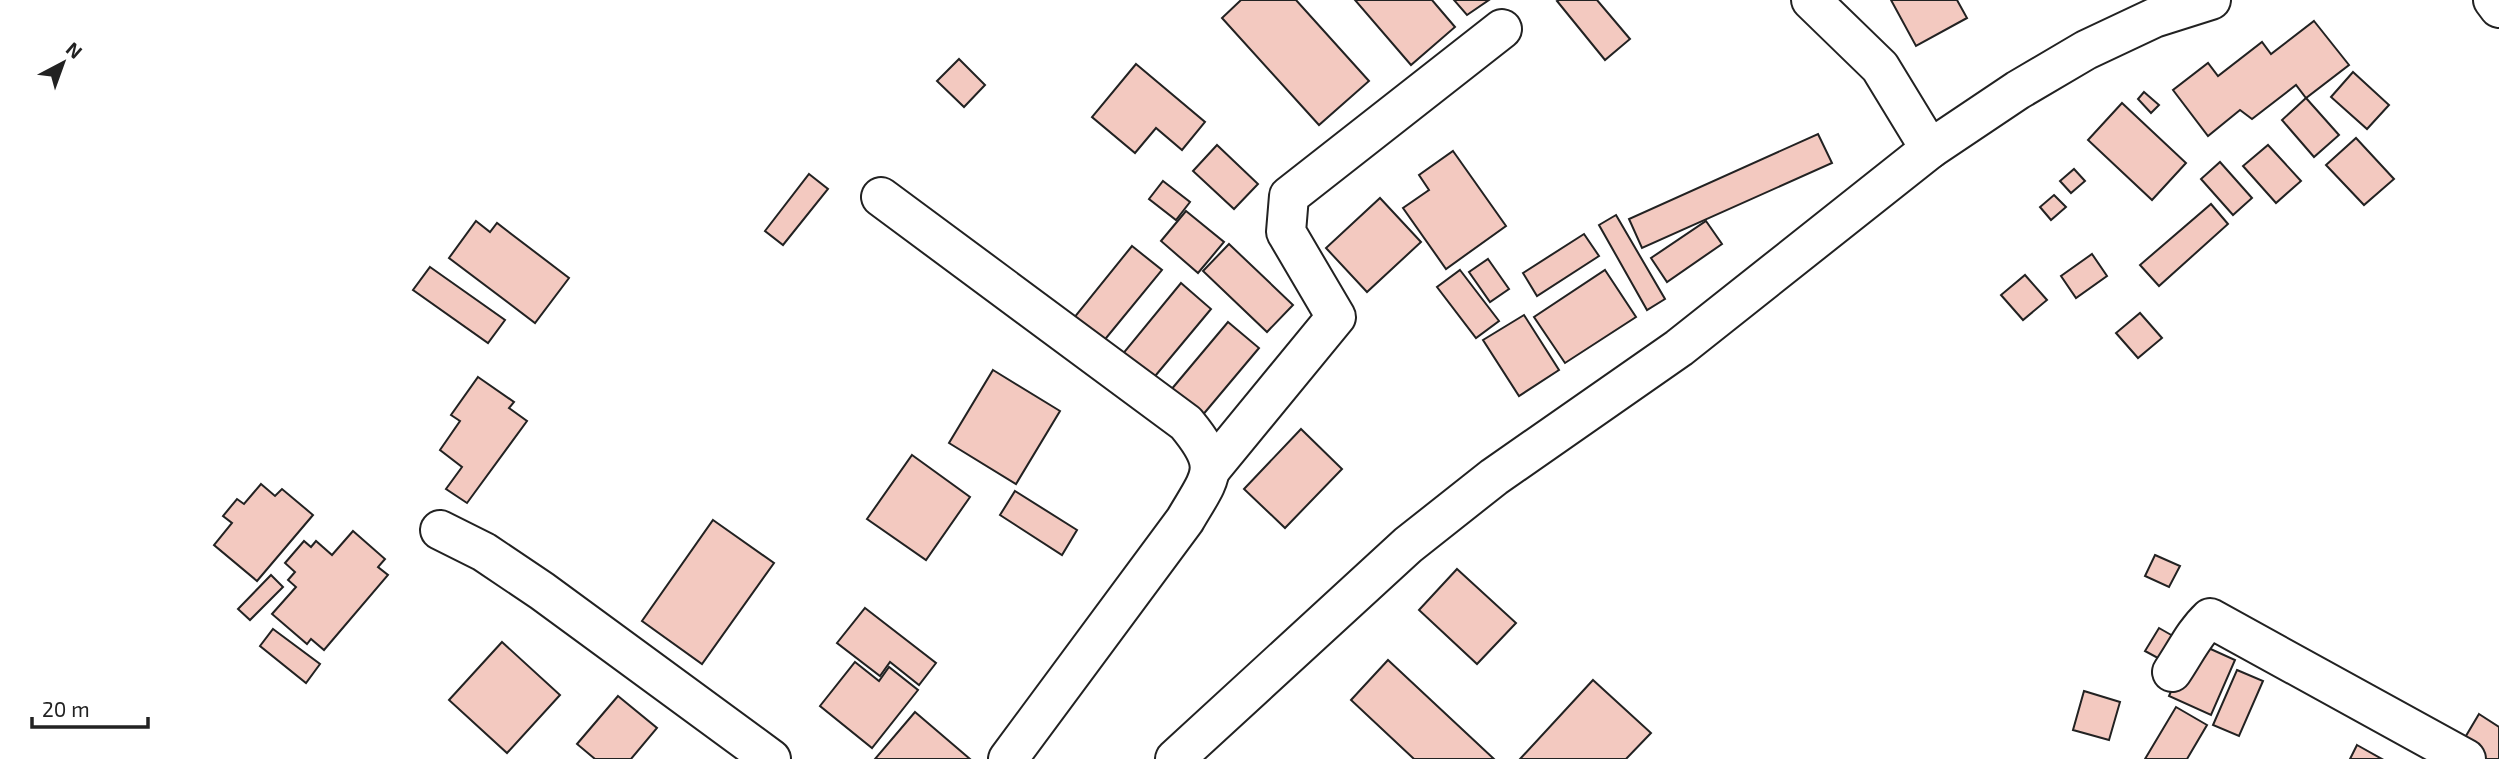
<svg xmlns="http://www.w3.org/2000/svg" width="2499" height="759" viewBox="0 0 2499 759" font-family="'Exo 2',sans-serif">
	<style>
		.building { fill: #f3c9c0; stroke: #222; stroke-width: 2 }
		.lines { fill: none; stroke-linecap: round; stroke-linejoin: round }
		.minor-casing { stroke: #222; stroke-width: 42 }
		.minor { stroke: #fff; stroke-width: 38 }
	</style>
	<rect width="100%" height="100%" fill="#fff"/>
	<g class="building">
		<polygon points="1241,0 1296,0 1369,81 1319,125 1222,18"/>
		<polygon points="1355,0 1432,0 1455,27 1411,65"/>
		<polygon points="1454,0 1489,0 1467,15"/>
		<polygon points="1559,0 1597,0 1630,39 1605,60 1557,1"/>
		<polygon points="1891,0 1957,0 1967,18 1916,46"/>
		<polygon points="2314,21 2349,65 2306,98 2296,85 2252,119 2240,110 2208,136 2173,90 2208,63 2218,76 2262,42 2271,54"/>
		<polygon points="959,59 985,85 964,107 937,81"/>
		<polygon points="1136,64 1205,122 1182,150 1156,128 1135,153 1092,117"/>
		<polygon points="2353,72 2389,105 2367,129 2331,97"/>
		<polygon points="2144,92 2159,105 2151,113 2138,99"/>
		<polygon points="2306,98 2339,135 2314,157 2282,120"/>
		<polygon points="2122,103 2186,163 2152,200 2088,140"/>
		<polygon points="1818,134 1832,163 1642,248 1629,219"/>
		<polygon points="2356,138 2394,179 2364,205 2326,165"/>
		<polygon points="1217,145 1258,184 1234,209 1193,171"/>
		<polygon points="2268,145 2301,181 2276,203 2243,166"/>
		<polygon points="1453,151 1506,226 1446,269 1403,208 1429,190 1419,175"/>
		<polygon points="2220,162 2252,198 2233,215 2201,179"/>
		<polygon points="2074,169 2085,181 2071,193 2060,181"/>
		<polygon points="809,174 828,189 783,245 765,231"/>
		<polygon points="1163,181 1190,202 1176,220 1149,199"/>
		<polygon points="2054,195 2066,207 2051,220 2040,207"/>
		<polygon points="1380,198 1421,242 1367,292 1326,248"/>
		<polygon points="2211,204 2228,224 2159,286 2140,265"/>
		<polygon points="1186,211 1224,242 1198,273 1161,241"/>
		<polygon points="1616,215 1665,299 1647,310 1599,225"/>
		<polygon points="476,221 490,232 497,223 569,278 535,323 449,258"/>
		<polygon points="1706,221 1722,244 1667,282 1651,258"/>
		<polygon points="1584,234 1599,256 1537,296 1523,273"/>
		<polygon points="1229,244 1293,305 1267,332 1203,271"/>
		<polygon points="1132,246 1162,270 1102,343 1073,319"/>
		<polygon points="2092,254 2107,276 2076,298 2061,276"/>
		<polygon points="1488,259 1509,289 1490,302 1469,272"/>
		<polygon points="430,267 505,320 488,343 413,290"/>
		<polygon points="1460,270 1499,321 1476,338 1437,287"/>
		<polygon points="1605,270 1636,317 1565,363 1534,317"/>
		<polygon points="2025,275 2047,300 2023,320 2001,295"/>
		<polygon points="1181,283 1211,309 1151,381 1121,356"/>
		<polygon points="2140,313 2162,338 2138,358 2116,333"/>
		<polygon points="1524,315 1559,370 1519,396 1483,340"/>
		<polygon points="1228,322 1259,348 1196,423 1165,397"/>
		<polygon points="993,370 1060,411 1016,484 949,443"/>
		<polygon points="478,377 514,402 509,408 527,421 467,503 446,489 462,467 440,450 460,421 451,415"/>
		<polygon points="1301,429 1342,469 1285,528 1244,489"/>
		<polygon points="912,455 970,497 926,560 867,519"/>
		<polygon points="261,484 275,496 282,489 313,515 257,581 214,545 232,523 223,516 237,499 244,504"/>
		<polygon points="1015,491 1077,530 1062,555 1000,515"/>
		<polygon points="713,520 774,563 702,664 642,621"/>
		<polygon points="353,531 385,559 378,567 388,575 324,650 311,639 307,644 272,614 296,587 288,580 295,572 285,563 304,541 311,547 316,541 332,555"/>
		<polygon points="2155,555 2180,566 2169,587 2145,576"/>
		<polygon points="1457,569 1516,623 1477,664 1419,610"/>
		<polygon points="271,575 283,587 250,620 238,609"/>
		<polygon points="865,608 936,663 919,685 890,662 880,676 837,643"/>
		<polygon points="2159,628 2180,640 2167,663 2145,651"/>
		<polygon points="273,629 320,664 306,683 260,646"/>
		<polygon points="2193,641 2235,660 2211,715 2169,696"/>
		<polygon points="502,642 560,695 507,753 449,700"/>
		<polygon points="1388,660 1494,759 1414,759 1351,700"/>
		<polygon points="855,662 879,681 889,667 918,690 872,748 820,706"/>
		<polygon points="2237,670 2263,681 2239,736 2213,725"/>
		<polygon points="1593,680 1651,733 1626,759 1520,759"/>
		<polygon points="2084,691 2120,702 2109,740 2073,730"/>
		<polygon points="618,696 657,728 631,759 595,759 577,744"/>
		<polygon points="2176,707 2207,725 2187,759 2145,759"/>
		<polygon points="915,712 970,759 875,759"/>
		<polygon points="2479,714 2499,727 2499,759 2480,759 2460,746"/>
		<polygon points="2357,745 2382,759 2350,759"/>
	</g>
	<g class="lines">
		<defs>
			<g id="minor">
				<polyline points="1811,0 1880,67 1930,149"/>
				<polyline points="2493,0 2499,8"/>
				<path d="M881,197L1186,423C1223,468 1212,474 1185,520L1008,759"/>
				<polyline points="1212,468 1336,317 1286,232 1289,196 1502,29"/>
				<polyline points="440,530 484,552 542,591 771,759"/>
				<path d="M2172,672C2185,653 2194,633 2210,618L2466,759"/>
				<polyline points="1175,759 1408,545 1494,477 1679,348 1930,149 2018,90 2086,50 2154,18 2211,0"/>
			</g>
		</defs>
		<use href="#minor" class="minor-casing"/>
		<use href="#minor" class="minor"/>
	</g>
	<g transform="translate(63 63) rotate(41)" stroke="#ffffff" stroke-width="5" paint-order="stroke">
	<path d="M0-5L12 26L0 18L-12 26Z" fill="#222222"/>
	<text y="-10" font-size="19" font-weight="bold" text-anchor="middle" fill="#222222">N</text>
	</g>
	<path d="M32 717v10h116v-10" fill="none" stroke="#222222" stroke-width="3.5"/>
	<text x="42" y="717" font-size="21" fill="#222222" stroke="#ffffff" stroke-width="5" paint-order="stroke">20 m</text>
</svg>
